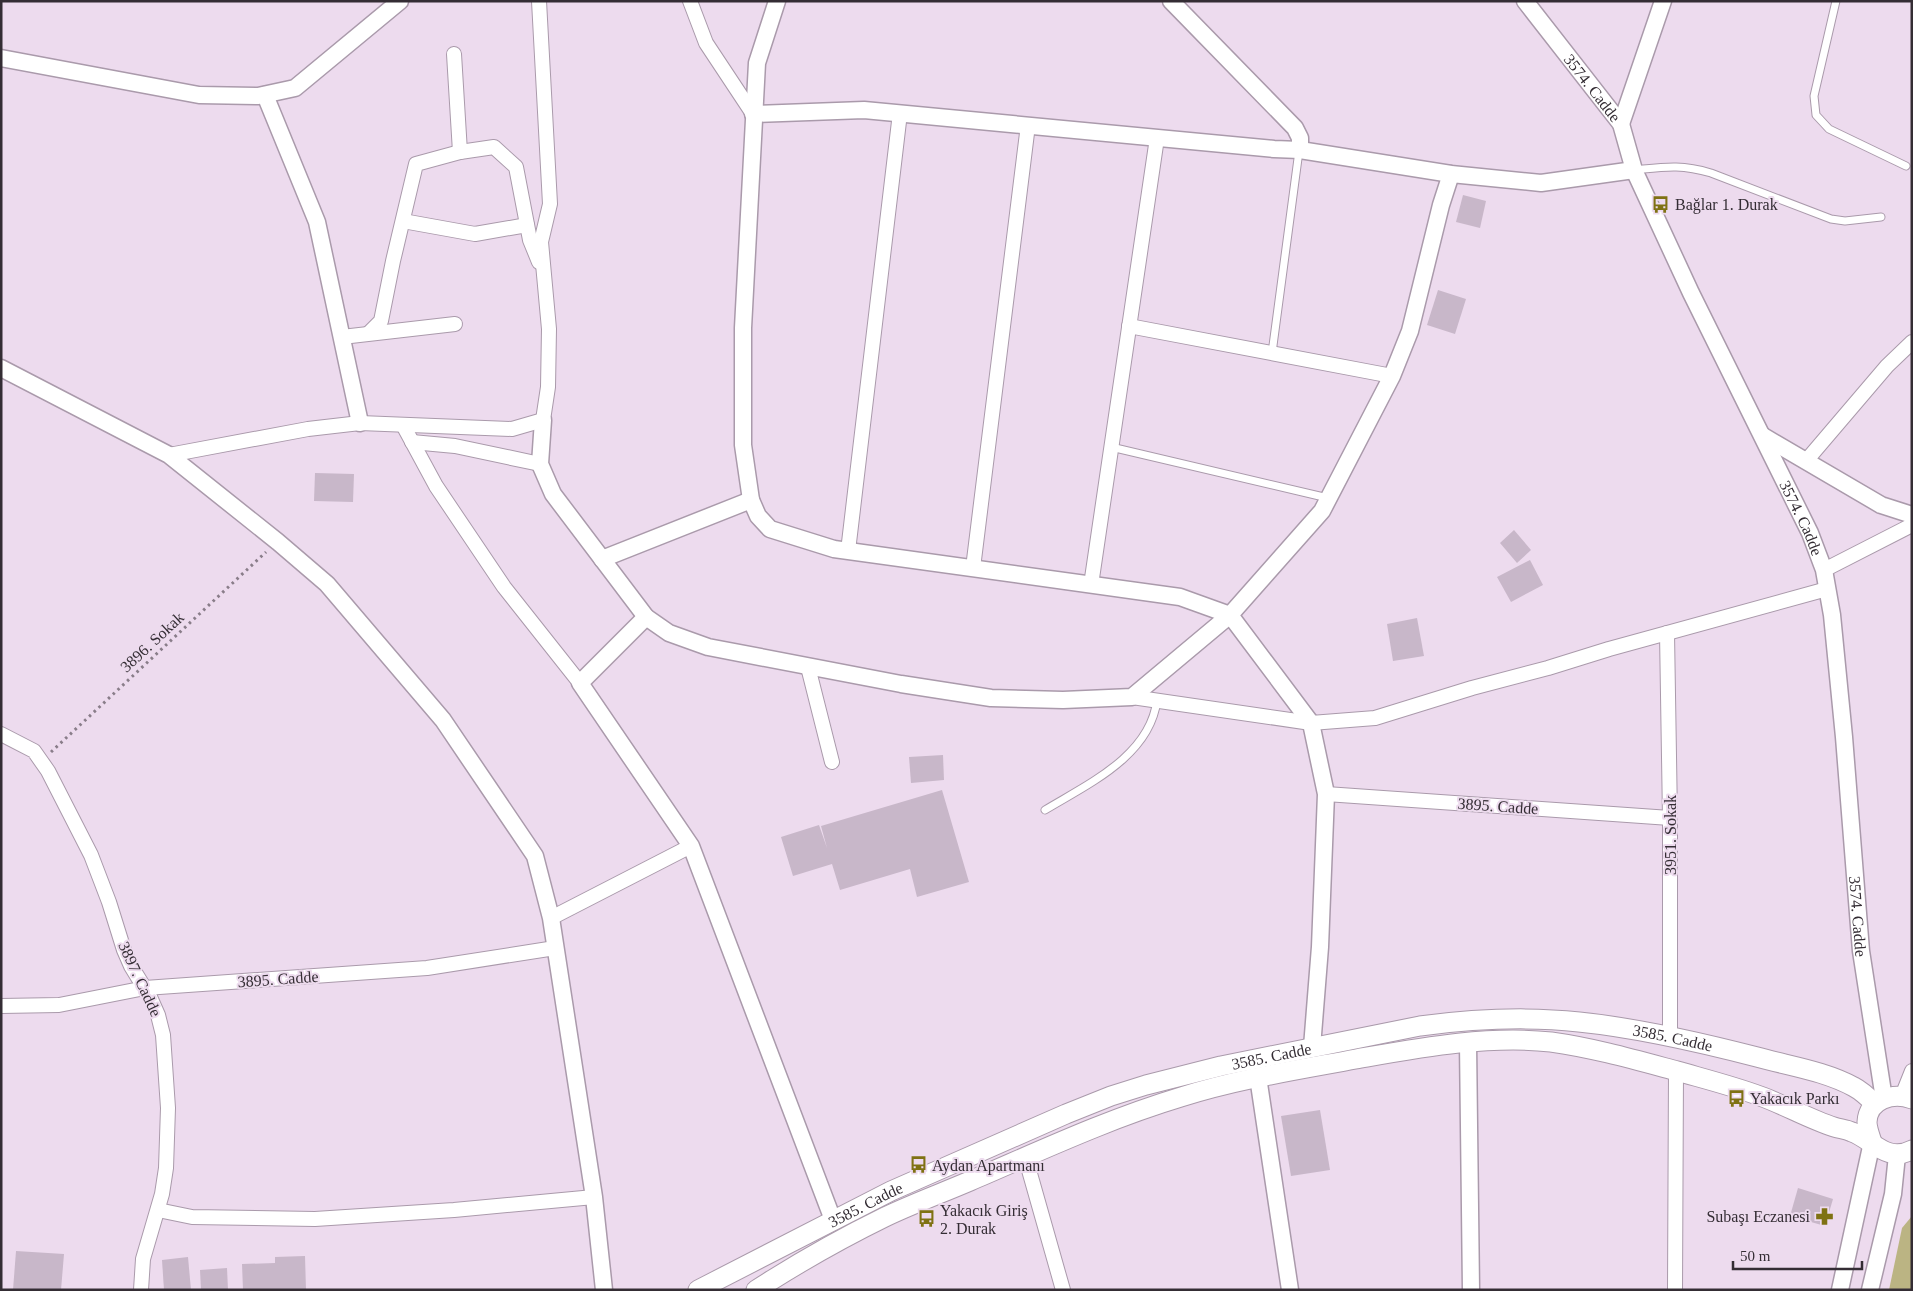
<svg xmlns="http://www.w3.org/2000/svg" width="1913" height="1291" viewBox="0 0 1913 1291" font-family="Georgia,serif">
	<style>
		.green { fill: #bbb483 }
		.building { fill: #c8b7c9 }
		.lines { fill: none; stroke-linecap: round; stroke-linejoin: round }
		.service-casing { stroke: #aa9aab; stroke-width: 9 }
		.minor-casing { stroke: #aa9aab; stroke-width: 16 }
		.tertiary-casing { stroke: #aa9aab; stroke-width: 19 }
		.secondary-casing { stroke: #aa9aab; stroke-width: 21 }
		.path { stroke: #897d89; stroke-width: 3; stroke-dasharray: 2.5 4; stroke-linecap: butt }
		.service { stroke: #fff; stroke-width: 7 }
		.minor { stroke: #fff; stroke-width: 14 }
		.tertiary { stroke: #fff; stroke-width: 16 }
		.secondary { stroke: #fff; stroke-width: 19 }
		.labels { text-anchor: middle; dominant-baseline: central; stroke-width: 4; stroke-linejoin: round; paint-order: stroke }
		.street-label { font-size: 16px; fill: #342d34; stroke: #eddbee }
		.poi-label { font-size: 16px; fill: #342d34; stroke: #eddbee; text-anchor: start }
	</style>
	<rect width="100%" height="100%" fill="#eddbee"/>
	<polygon class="green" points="1912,1216 1912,1290 1889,1290 1902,1228"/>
	<g class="building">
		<polygon points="1463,195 1486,201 1480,228 1456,222"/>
		<polygon points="1438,290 1466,299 1455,334 1427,325"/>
		<polygon points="315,473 354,474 353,502 314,501"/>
		<polygon points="1514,530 1531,550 1517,563 1500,543"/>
		<polygon points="1530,560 1543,585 1511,602 1497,577"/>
		<polygon points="1417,618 1424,656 1393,661 1387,624"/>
		<polygon points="943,755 944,780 911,783 909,757"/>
		<polygon points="942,790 969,882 917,897 910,869 840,890 832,864 793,876 781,837 819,825 827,848 821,826"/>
		<polygon points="1320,1110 1330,1170 1291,1176 1281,1116"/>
		<polygon points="1798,1188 1833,1199 1825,1226 1790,1216"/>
		<polygon points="16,1251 64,1254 61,1290 13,1290"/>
		<polygon points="305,1256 306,1290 243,1290 242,1264 275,1263 275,1257"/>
		<polygon points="188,1257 191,1290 164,1290 162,1260"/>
		<polygon points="227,1268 228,1290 201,1290 200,1270"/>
	</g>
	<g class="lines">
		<defs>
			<g id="service">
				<polyline points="1836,1 1814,96 1816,115 1829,129 1906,166"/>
				<path d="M1634,170C1665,167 1680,164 1711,173L1831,219L1845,221L1881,217"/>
				<polyline points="1272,353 1299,151"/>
				<polyline points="1111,447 1328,498"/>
				<path d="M1045,810C1088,784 1150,756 1157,700"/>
			</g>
			<g id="minor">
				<polyline points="690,1 706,43 753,114"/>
				<polyline points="454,54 460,152"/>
				<polyline points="403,221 475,234 527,225"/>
				<polyline points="1129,326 1392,376"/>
				<polyline points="369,333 381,321 393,261 416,164 460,152 494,147 516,167 530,240 539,262"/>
				<polyline points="342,337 455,324"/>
				<polyline points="403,425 436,486 504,587 580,683"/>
				<polyline points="412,442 455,446 540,464"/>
				<polyline points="169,455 308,429 360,423 512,429 543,420 548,387 549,329 541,242 550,204 539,1"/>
				<polyline points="1806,461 1887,366 1912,342"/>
				<polyline points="848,551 900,113"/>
				<polyline points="973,568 1028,125"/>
				<polyline points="1824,570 1912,525"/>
				<polyline points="1091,585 1157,138"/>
				<polyline points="1667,633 1670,818 1670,1038"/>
				<polyline points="808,667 832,762"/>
				<polyline points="1132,697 1311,723 1375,718 1472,688 1548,668 1609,649 1827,589"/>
				<polyline points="1,734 34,751 48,771 91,855 109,902 124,950 131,966 150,997 158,1015 163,1035 168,1108 166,1168 162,1194 143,1259 141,1290"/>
				<polyline points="1326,794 1670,818"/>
				<polyline points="551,918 691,846"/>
				<polyline points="1,1006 59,1005 145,988 427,968 555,948"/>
				<polyline points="1902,1096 1912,1071"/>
				<polyline points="1025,1156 1063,1290"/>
				<polyline points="158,1210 192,1217 315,1219 454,1210 594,1197"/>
				<polyline points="1675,1290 1676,1071"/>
			</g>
			<g id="tertiary">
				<polyline points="777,1 757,63 743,328 743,445 751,500 758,516 770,529 834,549 1180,597 1230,615 1311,723 1326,794 1320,947 1312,1047"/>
				<polyline points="1171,1 1295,128 1300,138 1300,150"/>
				<path id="s1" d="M1525,1L1621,124L1634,170L1691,293L1810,533L1824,570L1832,615L1844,737L1861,951L1884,1099"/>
				<polyline points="1,58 199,95 258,96 295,88 400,1"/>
				<polyline points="265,95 317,222 360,423"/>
				<polyline points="753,114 864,110 1274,149 1300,150 1451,174 1541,183 1634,170"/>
				<polyline points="1621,124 1663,1"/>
				<polyline points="1,368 169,455 278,542 327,584 443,720 535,856 551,918 594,1197 604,1290"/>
				<polyline points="543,420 540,464 553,494 646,617 669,633 708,647 901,684 991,698 1063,700 1132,697 1230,615 1322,511 1392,376 1410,331 1441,205 1451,174"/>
				<polyline points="1763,436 1881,505 1912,515"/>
				<polyline points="602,559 751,500"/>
				<polyline points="646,617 580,683 691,846 833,1220"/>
				<polyline points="1468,1043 1471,1290"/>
				<polyline points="1258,1077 1290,1290"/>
				<polyline points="1840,1290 1872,1142"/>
				<polyline points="1870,1290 1893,1194 1897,1155"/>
			</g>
			<g id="secondary">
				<path d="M1872,1142C1870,1136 1867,1128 1867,1122C1868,1099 1893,1092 1912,1099"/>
				<path id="s2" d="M698,1290L891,1191L1066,1114L1111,1096L1146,1085L1221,1066L1420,1026C1473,1019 1526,1016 1579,1022C1639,1028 1699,1042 1757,1057C1789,1066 1825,1071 1854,1087C1862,1091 1869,1098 1875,1104"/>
				<path d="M756,1290C798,1263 840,1239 885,1217C912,1204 942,1193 970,1181C1040,1151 1108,1119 1181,1097C1238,1079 1297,1070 1356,1059C1419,1048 1487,1035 1551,1042C1594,1048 1636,1060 1677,1071C1705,1079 1733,1086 1760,1096C1785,1105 1809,1119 1834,1127C1840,1129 1846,1129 1852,1132C1873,1140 1887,1163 1912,1150"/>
			</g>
		</defs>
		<use href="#service" class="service-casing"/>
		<use href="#minor" class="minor-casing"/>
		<use href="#tertiary" class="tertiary-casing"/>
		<use href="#secondary" class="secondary-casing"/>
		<polyline class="path" points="51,752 266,552"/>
		<use href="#service" class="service"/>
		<use href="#minor" class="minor"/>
		<use href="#tertiary" class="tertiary"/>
		<use href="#secondary" class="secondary"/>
	</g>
	<defs>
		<symbol id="bus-bare" viewBox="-9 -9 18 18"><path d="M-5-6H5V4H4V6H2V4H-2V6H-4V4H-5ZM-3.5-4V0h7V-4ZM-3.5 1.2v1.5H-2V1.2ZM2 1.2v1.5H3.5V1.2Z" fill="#7f7213" stroke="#eddbee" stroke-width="2.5" paint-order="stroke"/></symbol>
		<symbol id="pharmacy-bare" viewBox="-9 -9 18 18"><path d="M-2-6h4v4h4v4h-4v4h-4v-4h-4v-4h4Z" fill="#7f7213" stroke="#eddbee" stroke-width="2.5" paint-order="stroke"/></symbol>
	</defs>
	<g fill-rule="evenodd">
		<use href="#bus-bare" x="1648" y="192" width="25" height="25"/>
		<use href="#bus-bare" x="1724" y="1086" width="25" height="25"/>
		<use href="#bus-bare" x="906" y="1152" width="25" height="25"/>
		<use href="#pharmacy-bare" x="1812" y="1204" width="25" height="25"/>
		<use href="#bus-bare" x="914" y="1206" width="25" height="25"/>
	</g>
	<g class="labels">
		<g class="street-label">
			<text stroke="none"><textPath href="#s1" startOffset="110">3574. Cadde</textPath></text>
			<text stroke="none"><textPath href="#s1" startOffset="590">3574. Cadde</textPath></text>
			<text transform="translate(152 642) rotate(-43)">3896. Sokak</text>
			<text transform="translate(1498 806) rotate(4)">3895. Cadde</text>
			<text transform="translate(1670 835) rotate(-90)">3951. Sokak</text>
			<text stroke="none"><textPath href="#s1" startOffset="995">3574. Cadde</textPath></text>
			<text transform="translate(140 979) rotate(65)">3897. Cadde</text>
			<text transform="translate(278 979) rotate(-4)">3895. Cadde</text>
			<text stroke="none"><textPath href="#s2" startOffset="1028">3585. Cadde</textPath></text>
			<text stroke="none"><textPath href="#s2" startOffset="622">3585. Cadde</textPath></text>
			<text stroke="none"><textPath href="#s2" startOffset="188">3585. Cadde</textPath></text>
		</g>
		<g class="poi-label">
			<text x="1675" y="204">Bağlar 1. Durak</text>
			<text x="1750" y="1098">Yakacık Parkı</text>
			<text x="932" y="1165">Aydan Apartmanı</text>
			<text x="940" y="1210">Yakacık Giriş<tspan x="940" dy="18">2. Durak</tspan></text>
			<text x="1810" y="1216" text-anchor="end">Subaşı Eczanesi</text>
		</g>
	</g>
	<rect width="1913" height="1291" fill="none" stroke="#342d34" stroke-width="5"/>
	<path d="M1733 1261v8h129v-8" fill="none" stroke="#342d34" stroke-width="2.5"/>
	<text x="1740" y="1261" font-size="15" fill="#342d34" stroke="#eddbee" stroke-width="4" paint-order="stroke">50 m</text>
</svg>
